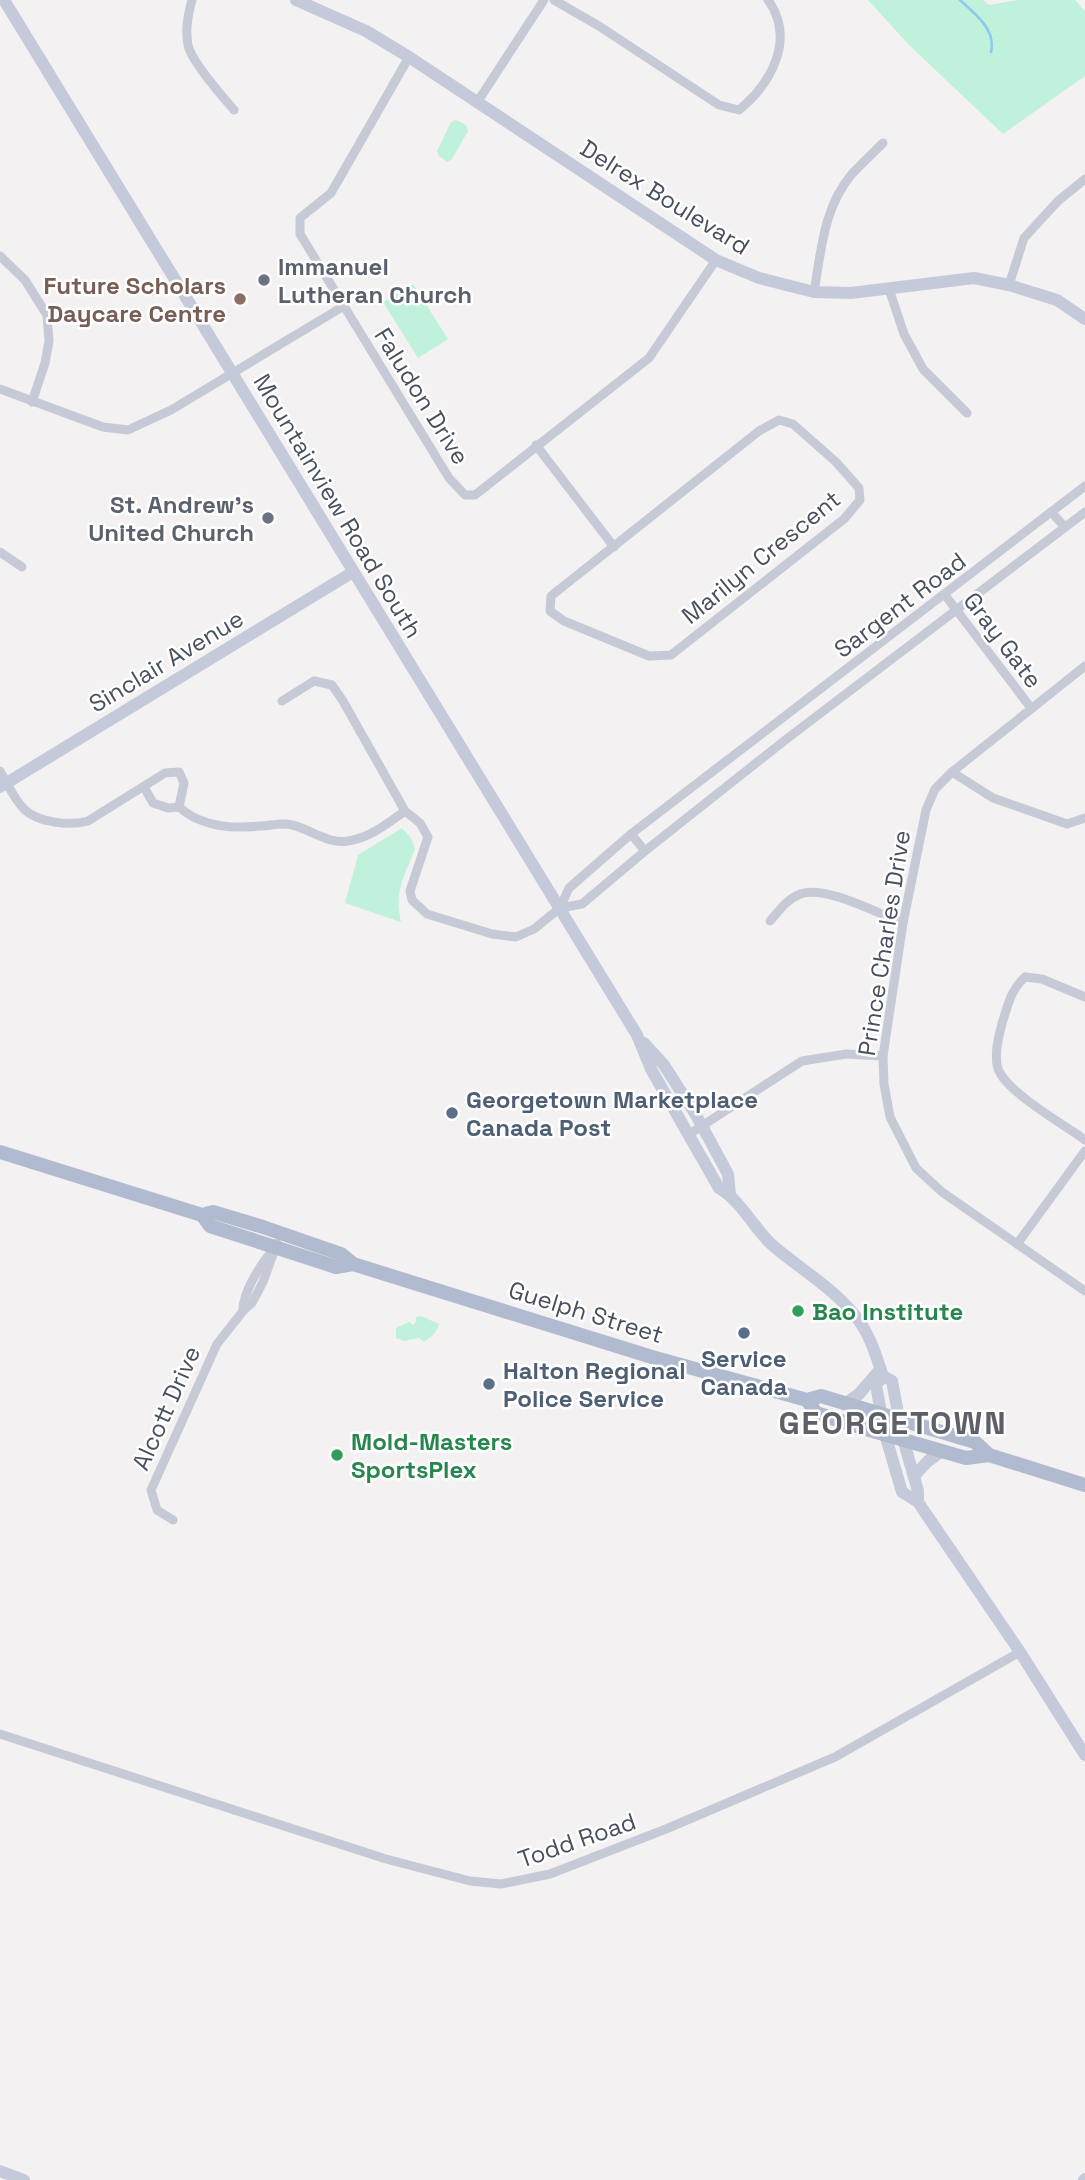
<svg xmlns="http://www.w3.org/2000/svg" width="1085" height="2180" viewBox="0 0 1085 2180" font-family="'Space Grotesk',sans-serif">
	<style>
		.green { fill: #c0f1db }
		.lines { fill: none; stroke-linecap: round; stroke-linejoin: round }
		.stream { stroke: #8cc9ee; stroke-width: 2.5 }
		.street { stroke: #c5cad6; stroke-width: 9 }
		.secondary { stroke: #c4cada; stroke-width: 12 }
		.primary { stroke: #b0bbd0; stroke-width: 14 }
		.worship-dot { fill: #6b7280; stroke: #fff; stroke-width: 2.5 }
		.education-dot { fill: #8d6e63; stroke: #fff; stroke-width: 2.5 }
		.service-dot { fill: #5c6f8a; stroke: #fff; stroke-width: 2.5 }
		.leisure-dot { fill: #2e9e5b; stroke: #fff; stroke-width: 2.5 }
		.labels { text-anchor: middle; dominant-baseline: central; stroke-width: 5; stroke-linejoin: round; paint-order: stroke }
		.street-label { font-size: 24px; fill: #48505f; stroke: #fff }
		.worship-label { font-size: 24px; font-weight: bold; fill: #5b616d; stroke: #fff; text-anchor: start }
		.education-label { font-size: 24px; font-weight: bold; fill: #785e54; stroke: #fff; text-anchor: end }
		.service-label { font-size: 24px; font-weight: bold; fill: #4e5e75; stroke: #fff; text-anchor: start }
		.leisure-label { font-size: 24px; font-weight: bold; fill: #27864d; stroke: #fff; text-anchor: start }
		.district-label { font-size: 32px; font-weight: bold; letter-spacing: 2px; fill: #5d6066; stroke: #fff }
	</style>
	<rect width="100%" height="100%" fill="#f3f1f1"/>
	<g class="green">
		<polygon points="868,0 983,0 989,5 1018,0 1075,0 1085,11 1085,76 1003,134 909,45"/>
		<polygon points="456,120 466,125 468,131 452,159 447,162 439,156 437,151 451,122"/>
		<polygon points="413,284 448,339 418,358 383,302"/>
		<path d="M402,828L411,838L415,849C404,877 394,891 401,922L345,903L358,855Z"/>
		<path d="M421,1316L439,1324C437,1333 431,1337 424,1342L419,1338L404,1341L396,1338V1328L409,1322L413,1325L416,1322V1317Z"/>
	</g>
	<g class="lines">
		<path class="stream" d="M960,0C976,15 996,29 991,52"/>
		<g class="street">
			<path d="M192,0C188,15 185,29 188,45C191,61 222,96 234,110"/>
			<path d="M554,0L599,26L719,105L739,110C771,84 796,39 768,0"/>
			<polyline points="409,57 331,193 300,218 300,234 449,478 465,495 475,495 649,358 716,260"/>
			<polyline points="478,101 544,0"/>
			<polyline points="0,256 25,280 47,315 49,341 45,363 32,402"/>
			<polyline points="1009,285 1024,238 1058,201 1085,179"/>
			<polyline points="889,289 904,334 923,369 967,413"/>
			<path d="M814,292C821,251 824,206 852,174C862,163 873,153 883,143"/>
			<polyline points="0,389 103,427 128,430 171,410 344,306"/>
			<polygon points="779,420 793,424 836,462 859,488 860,500 844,519 671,655 649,656 564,621 550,611 551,596 759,431"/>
			<polyline points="536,445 614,547"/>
			<polyline points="1051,512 1065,527"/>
			<polyline points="0,552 22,567"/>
			<polyline points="945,595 1031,708"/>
			<polyline points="1085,666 952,772 935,789 926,810 903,923 883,1056 884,1084 890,1117 916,1168 942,1192 1085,1291"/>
			<polyline points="282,701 314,681 332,685 343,701 405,811 420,823 428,837 410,891 412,900 427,914 492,934 516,937 534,929 560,908 582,904 645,851 784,741 1085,512"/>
			<path d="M0,771C7,783 14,799 24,809C38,823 70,826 88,821L165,773L179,772L184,783L179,807"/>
			<polyline points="952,772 993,798 1067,824 1085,818"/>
			<polyline points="144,787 153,803 168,808 179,807"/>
			<path d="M179,807C200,826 232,829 260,826C270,826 283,822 292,825C310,829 329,845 348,841C370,838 388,823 405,811"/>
			<polyline points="631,834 645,851"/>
			<polyline points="560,908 569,888 631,834 1085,486"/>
			<path d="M770,921C779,911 786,900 798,895C822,883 879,914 903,923"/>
			<path d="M1085,997L1042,979L1025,977C1011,990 1009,1002 1003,1020C999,1034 992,1060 1000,1073C1012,1095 1063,1124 1085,1140"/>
			<polyline points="688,1135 802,1061 846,1054 883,1056"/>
			<polyline points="1017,1244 1085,1151"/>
			<path d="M243,1311C242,1293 262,1262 274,1249"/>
			<polyline points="173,1520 157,1510 151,1490 217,1344 243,1311 252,1303 263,1282 277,1243"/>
			<polyline points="0,1734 386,1859 470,1881 501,1884 550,1874 666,1829 835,1757 1020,1652"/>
		</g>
		<g class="secondary">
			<path d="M4,0L637,1035L651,1069L719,1188C740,1200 752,1225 770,1243C798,1268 833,1287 856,1317C870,1334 876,1356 883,1376L892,1381L903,1439L918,1491V1502"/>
			<polyline points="296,0 366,31 409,57 716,260 759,278 814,292 851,293 974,278 1009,285 1057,300 1085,319"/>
			<polyline points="0,787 353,572"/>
			<polyline points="644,1043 664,1065 696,1115 728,1174 730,1195"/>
			<polyline points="883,1376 876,1385 885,1434 902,1492 918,1502 1020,1652 1085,1755"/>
			<polyline points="845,1404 859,1394 878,1372"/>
			<polyline points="914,1476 928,1461 942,1451"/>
			<polyline points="0,2171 24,2180"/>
			<polyline points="1084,2180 1085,2179"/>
		</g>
		<g class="primary">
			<polyline points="0,1152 202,1215 213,1212 263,1227 341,1254 353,1264 652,1357 807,1400 821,1396 975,1442 989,1455 1085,1485"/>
			<polyline points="202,1215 210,1226 336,1267 353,1264"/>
			<polyline points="807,1400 816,1413 866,1429 966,1458 989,1455"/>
		</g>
	</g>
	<g class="worship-dot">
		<circle cx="264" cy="280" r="7"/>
		<circle cx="268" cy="518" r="7"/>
	</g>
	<circle class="education-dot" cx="240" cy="299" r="7"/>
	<g class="service-dot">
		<circle cx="452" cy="1113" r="7"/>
		<circle cx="744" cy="1333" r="7"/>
		<circle cx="489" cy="1384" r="7"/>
	</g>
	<g class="leisure-dot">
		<circle cx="798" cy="1311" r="7"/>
		<circle cx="337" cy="1455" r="7"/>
	</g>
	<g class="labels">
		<g class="street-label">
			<text transform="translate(665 197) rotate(32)">Delrex Boulevard</text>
			<text transform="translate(422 396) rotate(58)">Faludon Drive</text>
			<text transform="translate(338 506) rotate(59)">Mountainview Road South</text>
			<text transform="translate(761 557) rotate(-39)">Marilyn Crescent</text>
			<text transform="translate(900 605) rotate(-37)">Sargent Road</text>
			<text transform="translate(1003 640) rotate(53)">Gray Gate</text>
			<text transform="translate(166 661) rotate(-31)">Sinclair Avenue</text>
			<text transform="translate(884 943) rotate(-81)">Prince Charles Drive</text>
			<text transform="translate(586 1312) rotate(17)">Guelph Street</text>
			<text transform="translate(166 1408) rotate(-66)">Alcott Drive</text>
			<text transform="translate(577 1840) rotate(-19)">Todd Road</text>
		</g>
		<g class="worship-label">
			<text x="278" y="266">Immanuel<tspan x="278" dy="28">Lutheran Church</tspan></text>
			<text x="254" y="504" text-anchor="end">St. Andrew's<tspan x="254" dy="28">United Church</tspan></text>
		</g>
		<g class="education-label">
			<text x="226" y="285">Future Scholars<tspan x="226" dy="28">Daycare Centre</tspan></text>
		</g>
		<g class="service-label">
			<text x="466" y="1099">Georgetown Marketplace<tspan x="466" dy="28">Canada Post</tspan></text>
			<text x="744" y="1358" text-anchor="middle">Service<tspan x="744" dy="28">Canada</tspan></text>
			<text x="503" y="1370">Halton Regional<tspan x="503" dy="28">Police Service</tspan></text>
		</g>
		<g class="leisure-label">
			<text x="812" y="1311">Bao Institute</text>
			<text x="351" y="1441">Mold-Masters<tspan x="351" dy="28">SportsPlex</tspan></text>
		</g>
		<g class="district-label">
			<text x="893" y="1423">GEORGETOWN</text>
		</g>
	</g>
</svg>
